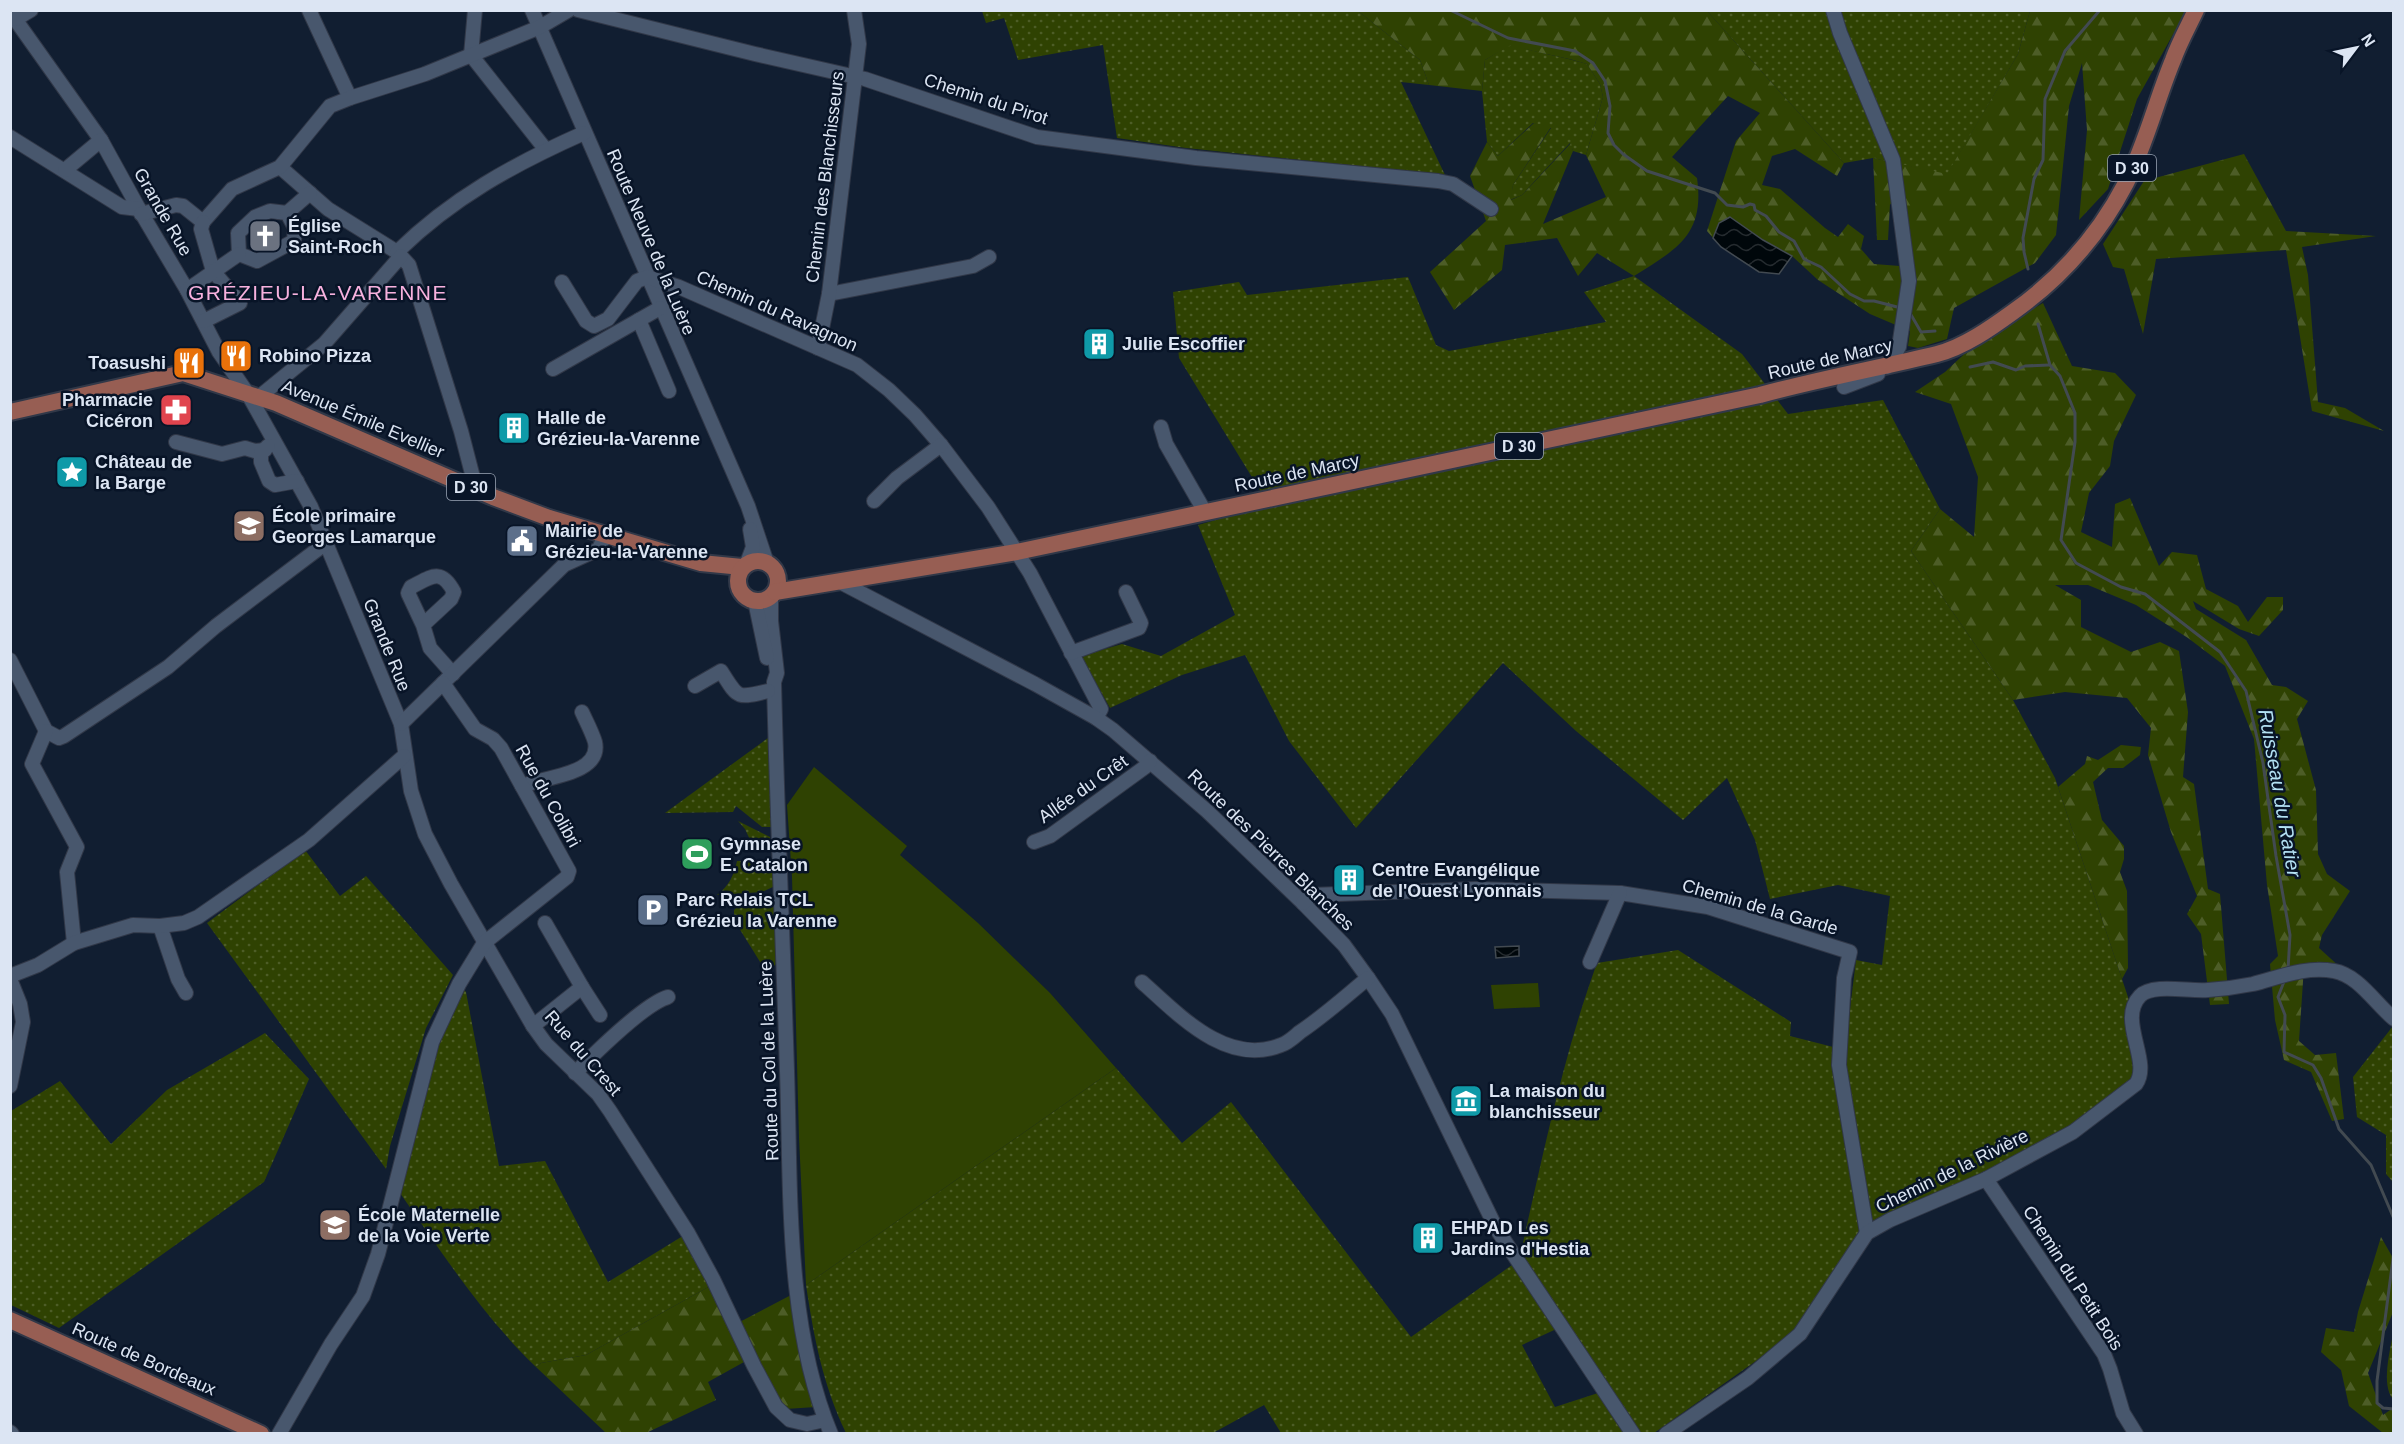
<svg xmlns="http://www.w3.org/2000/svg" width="2404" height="1444" viewBox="0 0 2404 1444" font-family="Helvetica,sans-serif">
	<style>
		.grass { fill: url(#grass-dots) }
		.forest { fill: url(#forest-firs) }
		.park { fill: #2f4202 }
		.water { fill: url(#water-waves); stroke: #424a51; stroke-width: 1.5 }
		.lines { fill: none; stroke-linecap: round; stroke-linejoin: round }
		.stream { stroke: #424a51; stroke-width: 3 }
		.minor-casing { stroke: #313848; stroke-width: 16 }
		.major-casing { stroke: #313848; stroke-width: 20 }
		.minor { stroke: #48576d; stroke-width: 14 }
		.major { stroke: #975e53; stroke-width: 16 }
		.labels { text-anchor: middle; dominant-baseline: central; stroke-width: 5; stroke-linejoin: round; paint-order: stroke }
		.shield { fill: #081427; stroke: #9ca6b6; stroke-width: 1.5 }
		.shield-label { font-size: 16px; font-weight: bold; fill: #dce5f3 }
		.street-label { font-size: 18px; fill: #dce5f3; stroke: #081427 }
		.poi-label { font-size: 18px; font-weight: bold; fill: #dce5f3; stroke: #081427; text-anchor: start }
		.water-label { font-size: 20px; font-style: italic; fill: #b3e1f3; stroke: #081427 }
		.quarter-label { font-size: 21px; letter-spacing: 1.5px; fill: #f7b1de; stroke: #081427 }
	</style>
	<defs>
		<pattern id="grass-dots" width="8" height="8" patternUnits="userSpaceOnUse" patternTransform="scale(1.5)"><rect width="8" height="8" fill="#2f4202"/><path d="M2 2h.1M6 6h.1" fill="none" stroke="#4d5d27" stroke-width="1.8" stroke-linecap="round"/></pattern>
		<pattern id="forest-firs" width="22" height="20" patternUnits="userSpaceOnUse" patternTransform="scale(1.5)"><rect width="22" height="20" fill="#2f4202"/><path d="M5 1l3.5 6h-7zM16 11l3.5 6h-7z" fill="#4d5d27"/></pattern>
		<pattern id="water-waves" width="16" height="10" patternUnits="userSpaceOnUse" patternTransform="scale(1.5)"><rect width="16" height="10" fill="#00070b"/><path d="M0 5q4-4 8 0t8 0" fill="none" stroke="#252b2f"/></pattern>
	</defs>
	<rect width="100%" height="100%" fill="#111e31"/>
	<g class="grass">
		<polygon points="982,11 1358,11 1420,60 1429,85 1401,82 1445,175 1186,148 1117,138 1103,45 1018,60 1004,18 986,23"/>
		<polygon points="1707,11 2030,11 2018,54 1947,175 1873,158 1844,163"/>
		<path d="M1511,44C1536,53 1562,56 1587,64L1600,84L1603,97L1586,155L1573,151L1570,143L1522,195L1510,200L1513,185L1551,128L1533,123L1498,156L1487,142L1482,91L1485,60Z"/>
		<path d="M1634,276L1742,354L1788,414L1883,400L1940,509L1911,551L2013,700L2055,778L2130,1003L2134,1081L2072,1129L1983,1175L1865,1229L1794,1334L1654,1433H1640L1565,1325L1522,1345L1555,1407L1598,1393L1624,1433H1281L1264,1405L1213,1433H846C823,1385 814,1338 806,1285L1116,1068L1182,1143L1231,1102L1411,1337L1519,1260C1542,1160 1562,1059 1597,963L1678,950L1791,1022L1790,1036L1845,1050L1856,960L1882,965L1890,896L1838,885L1770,899L1755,840L1727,778L1683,820L1576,731L1503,663L1356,828L1289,741L1245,655L1182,675L1110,708L1081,656L1122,644L1161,656L1235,615L1198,525L1269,505L1179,358L1173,292L1239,282L1247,295L1408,277L1436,345L1449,351L1606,322L1584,292Z"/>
		<polygon points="768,738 772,827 762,827 736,806 733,812 665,813"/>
		<polygon points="738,821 770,837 770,842 751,842 745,829"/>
		<polygon points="305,850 340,896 366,876 453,975 426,1028 390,1146 386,1169 207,923"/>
		<path d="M773,860L775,886L762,892L717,895C729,886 734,875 737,861Z"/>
		<polygon points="763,902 775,908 776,964 771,969 762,965 734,920 734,910 740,905"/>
		<path d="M462,987L466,992L499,1166L545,1161L608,1282L686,1234L712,1285L586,1355L541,1363L536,1367C482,1315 443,1254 400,1193L438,1044Z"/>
		<polygon points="2393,1026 2394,1027 2393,1182 2386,1174 2386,1135 2357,1117 2353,1077"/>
		<polygon points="265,1033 309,1079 264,1182 59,1328 11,1305 11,1111 60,1081 111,1144 167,1090"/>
		<path d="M2393,1334L2394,1399H2393C2381,1385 2390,1351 2393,1334Z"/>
	</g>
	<g class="forest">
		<path d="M1358,11H1707L1844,163L1837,176L1795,149L1772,156L1762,185L1780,189L1825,228L1838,237L1848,224L1864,236L1861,249L1874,264L1913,267L1904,208L1890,204L1888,240H1877L1873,158L1947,174L2018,54L2030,11H2186L2137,99L2108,189L2079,220L2087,130L2082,63L2069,106L2056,235L2035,263L1954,308L1947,339L1918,348L1908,346L1910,331L1870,314L1818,280L1792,256L1763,240L1719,223L1713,238L1707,231L1736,141L1760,113L1728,96L1672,157L1697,178C1705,235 1677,249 1634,276L1597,253L1578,276L1557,238L1505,245L1502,270L1454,310L1430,272L1486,221L1470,176L1487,142L1498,156L1534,123L1551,127L1513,185L1511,200L1522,195L1571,143L1573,151L1543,224L1606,197L1586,155L1603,97L1600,84L1587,64C1562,56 1536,53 1511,45L1485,60L1482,91L1429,85L1420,60Z"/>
		<polygon points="2244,154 2286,231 2376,236 2302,247 2308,275 2318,402 2345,408 2384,431 2312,411 2286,250 2156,259 2143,334 2124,269 2113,267 2103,244 2144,181"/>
		<polygon points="2043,303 2072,366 2115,373 2136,395 2114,441 2110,466 2089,493 2081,532 2112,547 2115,504 2130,498 2159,566 2172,552 2197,555 2206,589 2238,606 2248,622 2267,597 2283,597 2283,610 2259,636 2239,629 2193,601 2196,609 2246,640 2272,685 2286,687 2308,701 2297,719 2316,790 2318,854 2327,874 2350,891 2322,935 2319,948 2341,968 2304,967 2299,1041 2315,1055 2336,1053 2344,1119 2332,1121 2311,1072 2284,1060 2275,1020 2270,964 2278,956 2267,885 2254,739 2225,666 2188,638 2136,605 2088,585 2055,585 2081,600 2081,627 2131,652 2160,642 2179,651 2188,712 2183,777 2194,784 2208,889 2220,894 2229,1004 2210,1005 2201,934 2187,914 2197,896 2171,832 2148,755 2151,728 2127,698 2065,692 2013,700 1911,551 1940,509 1974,537 1978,477 1951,404 1915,392 1945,372 1976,343"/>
		<polygon points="2121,745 2141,747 2140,755 2123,768 2108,768 2093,782 2102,820 2124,846 2124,859 2120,872 2127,891 2128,968 2122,979 2058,787 2085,764 2087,756 2098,760"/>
		<polygon points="2381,1237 2393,1258 2393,1312 2368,1373 2383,1415 2393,1408 2393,1433 2383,1433 2349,1406 2341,1370 2321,1352 2326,1328 2354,1332 2358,1312"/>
		<polygon points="712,1285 732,1326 793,1294 816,1407 785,1409 753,1357 708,1382 716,1400 646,1433 606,1433 536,1367 541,1363 586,1355"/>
	</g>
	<g class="park">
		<polygon points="814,767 907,846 900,855 978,923 1050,993 1116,1068 806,1285 799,1138 792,877 787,805"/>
		<polygon points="1538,983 1540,1007 1494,1009 1491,985"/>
	</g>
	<g class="water">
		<polygon points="1730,217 1763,240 1792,256 1779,274 1759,272 1721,247 1713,238 1719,223"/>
		<polygon points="1519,946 1519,956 1496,958 1495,947"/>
	</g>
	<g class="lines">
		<g class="stream">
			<polyline points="1450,10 1508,38 1575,51 1593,63 1605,81 1610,106 1608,133 1614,145 1623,154 1647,171 1715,193 1727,205 1743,207 1750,204 1754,205 1755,210 1766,216 1779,232 1794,241 1804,259 1821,267 1850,294 1864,301 1874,301 1901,308"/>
			<polyline points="2028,269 2024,252 2023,238 2034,179 2043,160 2045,99 2065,51 2100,10"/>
			<polyline points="1910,313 1921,332 1935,331"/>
			<polyline points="2038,324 2050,365 2060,376 2075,413 2075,442 2061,540 2076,563 2121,587 2145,594 2220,652 2246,691 2263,763 2276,856 2290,935 2288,970"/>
			<polyline points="1970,367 1993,362 2016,370 2025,366 2049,365"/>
			<polyline points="2285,979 2278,997 2285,1015 2284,1052 2313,1065 2321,1078 2339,1129 2371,1165 2394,1219"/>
			<polyline points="2394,1251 2377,1381 2377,1403 2383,1408 2394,1409"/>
		</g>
		<defs>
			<g id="minor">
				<polyline points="309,10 350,98"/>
				<polyline points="532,10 748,506 767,563"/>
				<polyline points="578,10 755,54 865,79 1037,137 1196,158 1438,181 1453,184 1491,209"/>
				<polyline points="1833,10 1840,33 1893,160 1909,281 1899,347 1887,367"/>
				<polyline points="10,12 101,140 139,209 187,290 219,352 248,394 311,507 401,724 411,791 425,834 451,884 533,1026 546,1044 598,1094 610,1111 688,1233 713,1279 754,1366 776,1407 790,1420 807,1424 825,1420"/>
				<polyline points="16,19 31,10"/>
				<polyline points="471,55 546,150"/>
				<polyline points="471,55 475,10"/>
				<polyline points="10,137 122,207 139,209"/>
				<polyline points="280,167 328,209 397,252 409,265 461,431 476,489"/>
				<polyline points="65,170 101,140"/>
				<polygon points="270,211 287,213 295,228 294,241 257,261 239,254 238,233 255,217"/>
				<polyline points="287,213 310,193"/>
				<polyline points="141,214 176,205 183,206 203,222"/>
				<polyline points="203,222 232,189 280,167 330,106 350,98 425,74 540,27 569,10"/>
				<polyline points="203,222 201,229 213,271 240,303 204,321"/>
				<path d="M397,252C452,198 514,164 584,133"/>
				<polyline points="562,282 586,321 594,326 608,319 637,281 647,277 679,287 857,365 889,390 915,415 941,445 988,507 1030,573 1101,709 1096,718"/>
				<polyline points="187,290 239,254"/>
				<polyline points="829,294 973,266 989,257"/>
				<polyline points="639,320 669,391"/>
				<polyline points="818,348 829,294 859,44 854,10"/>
				<polyline points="553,369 660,308"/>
				<polyline points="1844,387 1878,374"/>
				<polyline points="259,397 324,344 401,256"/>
				<polyline points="1161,427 1166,444 1205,512"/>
				<polyline points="176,442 222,454 245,448 255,451 265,450"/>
				<polyline points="268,446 261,453 261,462 269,481 275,485 297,481"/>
				<polyline points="874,501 897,478 941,445"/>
				<polyline points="747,563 753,547 750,529"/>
				<polyline points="840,582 1035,684 1096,718 1113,730 1207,811 1303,903 1344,945 1368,978 1392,1014 1496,1228 1633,1434"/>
				<path d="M771,596V621L777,673L774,682C777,811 783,941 787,1071C791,1188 785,1325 831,1434"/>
				<polyline points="755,601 767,658"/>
				<path d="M423,625L408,593L411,587C431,577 441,567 454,592L451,599L423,625L430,648L453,674"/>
				<polyline points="1071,653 1139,628 1141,623 1126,592"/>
				<polyline points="10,660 46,731 59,738 64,736 168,667 216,626 326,543"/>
				<path d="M695,686L721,671C738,698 736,699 768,691"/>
				<polyline points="401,724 564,565 599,549 605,535"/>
				<polyline points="46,731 32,764 77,847 67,872 74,943"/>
				<path d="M522,786C543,777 602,775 595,742C592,732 586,721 582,712"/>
				<polyline points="1034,842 1050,836 1145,767 1150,761"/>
				<polyline points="1303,903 1311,895 1475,889 1620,893 1708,907 1850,952 1844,978 1839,1065 1867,1233"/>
				<polyline points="545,923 582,987"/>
				<polyline points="160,926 178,979 186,993"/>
				<polyline points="1590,962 1620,893"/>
				<polyline points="10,976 38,965 74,943 133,925 160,926 184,923 198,917 309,840 404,756"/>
				<polyline points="10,979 20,1004 23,1022 10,1086"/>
				<path d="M1142,982C1179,1015 1227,1067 1281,1045C1288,1043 1294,1037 1300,1032C1324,1016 1346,996 1368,978"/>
				<polyline points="533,1026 582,987 600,1015"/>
				<path d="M575,1073C594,1054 644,1004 668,997"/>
				<polyline points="1986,1179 2104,1354 2110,1369 2123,1413 2136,1434"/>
				<polyline points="10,1432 12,1434"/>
				<polyline points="279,1434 331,1344 363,1296 378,1254 432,1042 459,984 484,943 567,877 569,871 501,748 493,739 475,729 443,683"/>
				<path d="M1666,1434L1748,1378L1800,1334L1867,1233L1890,1220L1986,1179L2073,1132L2136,1084C2152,1061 2117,1020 2140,996C2153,983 2190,992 2208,990C2223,989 2238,987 2253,984C2280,977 2305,966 2334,971C2358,975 2375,1003 2394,1019"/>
			</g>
			<g id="major">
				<polyline points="10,412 183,373 276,403 493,497 549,518 701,563 742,567"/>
				<circle cx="758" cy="581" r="20"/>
				<path d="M775,592L1017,552L1760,395C1819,379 1879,368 1937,354C1964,347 1991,328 2013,312C2061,278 2099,235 2126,183C2146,144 2156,101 2173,60C2179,43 2188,27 2196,10"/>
				<polyline points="10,1320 261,1434"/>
			</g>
		</defs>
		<use href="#minor" class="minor-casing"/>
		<use href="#major" class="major-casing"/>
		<use href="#minor" class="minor"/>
		<use href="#major" class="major"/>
	</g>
	<defs>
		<symbol id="church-square" viewBox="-11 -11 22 22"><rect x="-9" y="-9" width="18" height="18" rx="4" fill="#6b7280" stroke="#081427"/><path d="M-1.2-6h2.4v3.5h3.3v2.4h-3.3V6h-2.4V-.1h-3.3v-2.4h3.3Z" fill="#fff"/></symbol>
		<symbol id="building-square" viewBox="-11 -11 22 22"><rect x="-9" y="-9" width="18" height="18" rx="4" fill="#0f9aa8" stroke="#081427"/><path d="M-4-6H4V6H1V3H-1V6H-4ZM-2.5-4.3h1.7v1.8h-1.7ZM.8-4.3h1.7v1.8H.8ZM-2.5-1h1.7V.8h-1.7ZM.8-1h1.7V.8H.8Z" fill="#fff"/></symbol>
		<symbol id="restaurant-square" viewBox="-11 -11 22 22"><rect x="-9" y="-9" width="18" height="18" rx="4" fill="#e8710a" stroke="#081427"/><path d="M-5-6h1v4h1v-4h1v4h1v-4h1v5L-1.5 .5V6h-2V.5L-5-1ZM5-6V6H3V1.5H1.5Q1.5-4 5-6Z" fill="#fff"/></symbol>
		<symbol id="pharmacy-square" viewBox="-11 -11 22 22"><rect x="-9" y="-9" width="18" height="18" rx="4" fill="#e0444e" stroke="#081427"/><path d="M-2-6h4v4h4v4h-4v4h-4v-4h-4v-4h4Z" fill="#fff"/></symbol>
		<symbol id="sight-square" viewBox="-11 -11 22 22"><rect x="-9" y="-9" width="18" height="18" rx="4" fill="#0f9aa8" stroke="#081427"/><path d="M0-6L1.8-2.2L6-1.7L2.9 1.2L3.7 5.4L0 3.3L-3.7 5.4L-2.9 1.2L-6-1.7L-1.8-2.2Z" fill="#fff"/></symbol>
		<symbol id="school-square" viewBox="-11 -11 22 22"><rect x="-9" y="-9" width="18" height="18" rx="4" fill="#8d6e63" stroke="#081427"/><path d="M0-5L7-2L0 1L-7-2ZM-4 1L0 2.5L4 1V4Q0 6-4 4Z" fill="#fff"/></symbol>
		<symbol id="civic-square" viewBox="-11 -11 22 22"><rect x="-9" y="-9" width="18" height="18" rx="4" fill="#5c6f8a" stroke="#081427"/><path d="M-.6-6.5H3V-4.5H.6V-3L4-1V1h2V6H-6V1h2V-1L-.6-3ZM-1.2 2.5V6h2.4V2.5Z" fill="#fff"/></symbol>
		<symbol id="stadium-square" viewBox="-11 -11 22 22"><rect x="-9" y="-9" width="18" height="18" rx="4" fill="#2e9e5b" stroke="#081427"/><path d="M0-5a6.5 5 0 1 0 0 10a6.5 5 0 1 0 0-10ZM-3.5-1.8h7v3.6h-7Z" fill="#fff"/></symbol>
		<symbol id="parking-square" viewBox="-11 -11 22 22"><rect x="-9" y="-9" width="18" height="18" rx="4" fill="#5c6f8a" stroke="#081427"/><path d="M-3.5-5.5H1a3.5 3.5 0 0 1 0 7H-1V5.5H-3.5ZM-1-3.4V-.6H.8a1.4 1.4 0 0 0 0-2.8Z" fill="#fff"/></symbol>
		<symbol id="museum-square" viewBox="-11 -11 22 22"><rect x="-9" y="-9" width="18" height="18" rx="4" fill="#0f9aa8" stroke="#081427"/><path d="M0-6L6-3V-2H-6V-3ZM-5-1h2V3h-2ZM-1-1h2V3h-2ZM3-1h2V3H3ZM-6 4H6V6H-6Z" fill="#fff"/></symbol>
	</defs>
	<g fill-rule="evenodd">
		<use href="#church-square" x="246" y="217" width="38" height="38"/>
		<use href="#building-square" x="1080" y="325" width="38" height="38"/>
		<use href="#restaurant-square" x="217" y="337" width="38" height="38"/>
		<use href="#restaurant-square" x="170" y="344" width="38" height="38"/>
		<use href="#pharmacy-square" x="157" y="391" width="38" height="38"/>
		<use href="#building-square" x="495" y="409" width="38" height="38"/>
		<use href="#sight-square" x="53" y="453" width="38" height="38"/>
		<use href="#school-square" x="230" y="507" width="38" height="38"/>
		<use href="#civic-square" x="503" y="522" width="38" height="38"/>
		<use href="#stadium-square" x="678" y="835" width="38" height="38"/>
		<use href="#building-square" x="1330" y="861" width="38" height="38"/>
		<use href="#parking-square" x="634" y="891" width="38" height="38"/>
		<use href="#museum-square" x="1447" y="1082" width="38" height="38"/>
		<use href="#school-square" x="316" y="1206" width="38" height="38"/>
		<use href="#building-square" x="1409" y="1219" width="38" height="38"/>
	</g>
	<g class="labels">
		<g class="shield">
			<rect x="2108" y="155" width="48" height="26" rx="4.5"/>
			<rect x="1495" y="433" width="48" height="26" rx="4.5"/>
			<rect x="447" y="474" width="48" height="26" rx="4.5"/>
		</g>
		<g class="shield-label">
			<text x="2132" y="168">D 30</text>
			<text x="1519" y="446">D 30</text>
			<text x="471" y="487">D 30</text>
		</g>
		<g class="street-label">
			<text transform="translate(986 99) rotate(18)">Chemin du Pirot</text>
			<text transform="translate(825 177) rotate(-83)">Chemin des Blanchisseurs</text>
			<text transform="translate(163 212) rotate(60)">Grande Rue</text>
			<text transform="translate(651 242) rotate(67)">Route Neuve de la Luère</text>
			<text transform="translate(777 311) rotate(24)">Chemin du Ravagnon</text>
			<text transform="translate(1830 359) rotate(-13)">Route de Marcy</text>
			<text transform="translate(363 419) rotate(23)">Avenue Émile Evellier</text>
			<text transform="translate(1297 473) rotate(-12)">Route de Marcy</text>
			<text transform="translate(387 645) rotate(68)">Grande Rue</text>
			<text transform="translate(1083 789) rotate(-35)">Allée du Crêt</text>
			<text transform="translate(548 796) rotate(61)">Rue du Colibri</text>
			<text transform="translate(1271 850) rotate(44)">Route des Pierres Blanches</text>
			<text transform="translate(1760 907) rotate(16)">Chemin de la Garde</text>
			<text transform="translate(583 1053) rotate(49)">Rue du Crest</text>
			<text transform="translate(769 1061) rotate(-92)">Route du Col de la Luère</text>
			<text transform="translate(1952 1171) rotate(-26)">Chemin de la Rivière</text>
			<text transform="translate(2073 1278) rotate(57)">Chemin du Petit Bois</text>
			<text transform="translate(144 1359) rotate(24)">Route de Bordeaux</text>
		</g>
		<g class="poi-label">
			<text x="288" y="226">Église<tspan x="288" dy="21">Saint-Roch</tspan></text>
			<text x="1122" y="344">Julie Escoffier</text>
			<text x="259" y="356">Robino Pizza</text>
			<text x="166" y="363" text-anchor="end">Toasushi</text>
			<text x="153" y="400" text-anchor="end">Pharmacie<tspan x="153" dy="21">Cicéron</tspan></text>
			<text x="537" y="418">Halle de<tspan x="537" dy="21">Grézieu-la-Varenne</tspan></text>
			<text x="95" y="462">Château de<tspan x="95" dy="21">la Barge</tspan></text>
			<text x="272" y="516">École primaire<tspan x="272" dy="21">Georges Lamarque</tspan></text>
			<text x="545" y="531">Mairie de<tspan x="545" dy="21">Grézieu-la-Varenne</tspan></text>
			<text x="720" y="844">Gymnase<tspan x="720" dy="21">E. Catalon</tspan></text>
			<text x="1372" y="870">Centre Evangélique<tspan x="1372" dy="21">de l'Ouest Lyonnais</tspan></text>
			<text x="676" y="900">Parc Relais TCL<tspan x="676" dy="21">Grézieu la Varenne</tspan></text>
			<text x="1489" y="1091">La maison du<tspan x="1489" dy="21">blanchisseur</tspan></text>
			<text x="358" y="1215">École Maternelle<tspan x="358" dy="21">de la Voie Verte</tspan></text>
			<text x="1451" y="1228">EHPAD Les<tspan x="1451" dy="21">Jardins d'Hestia</tspan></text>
		</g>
		<g class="water-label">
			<text transform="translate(2280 793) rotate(80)">Ruisseau du Ratier</text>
		</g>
		<g class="quarter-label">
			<text x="318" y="292">GRÉZIEU-LA-VARENNE</text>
		</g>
	</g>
	<rect width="2404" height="1444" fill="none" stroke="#dce5f3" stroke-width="24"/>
	<g transform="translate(2356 48) rotate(58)" stroke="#081427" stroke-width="4.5" paint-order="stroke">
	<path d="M0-4.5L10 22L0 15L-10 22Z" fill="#dce5f3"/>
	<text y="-9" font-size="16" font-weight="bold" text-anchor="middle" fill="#dce5f3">N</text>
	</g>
</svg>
